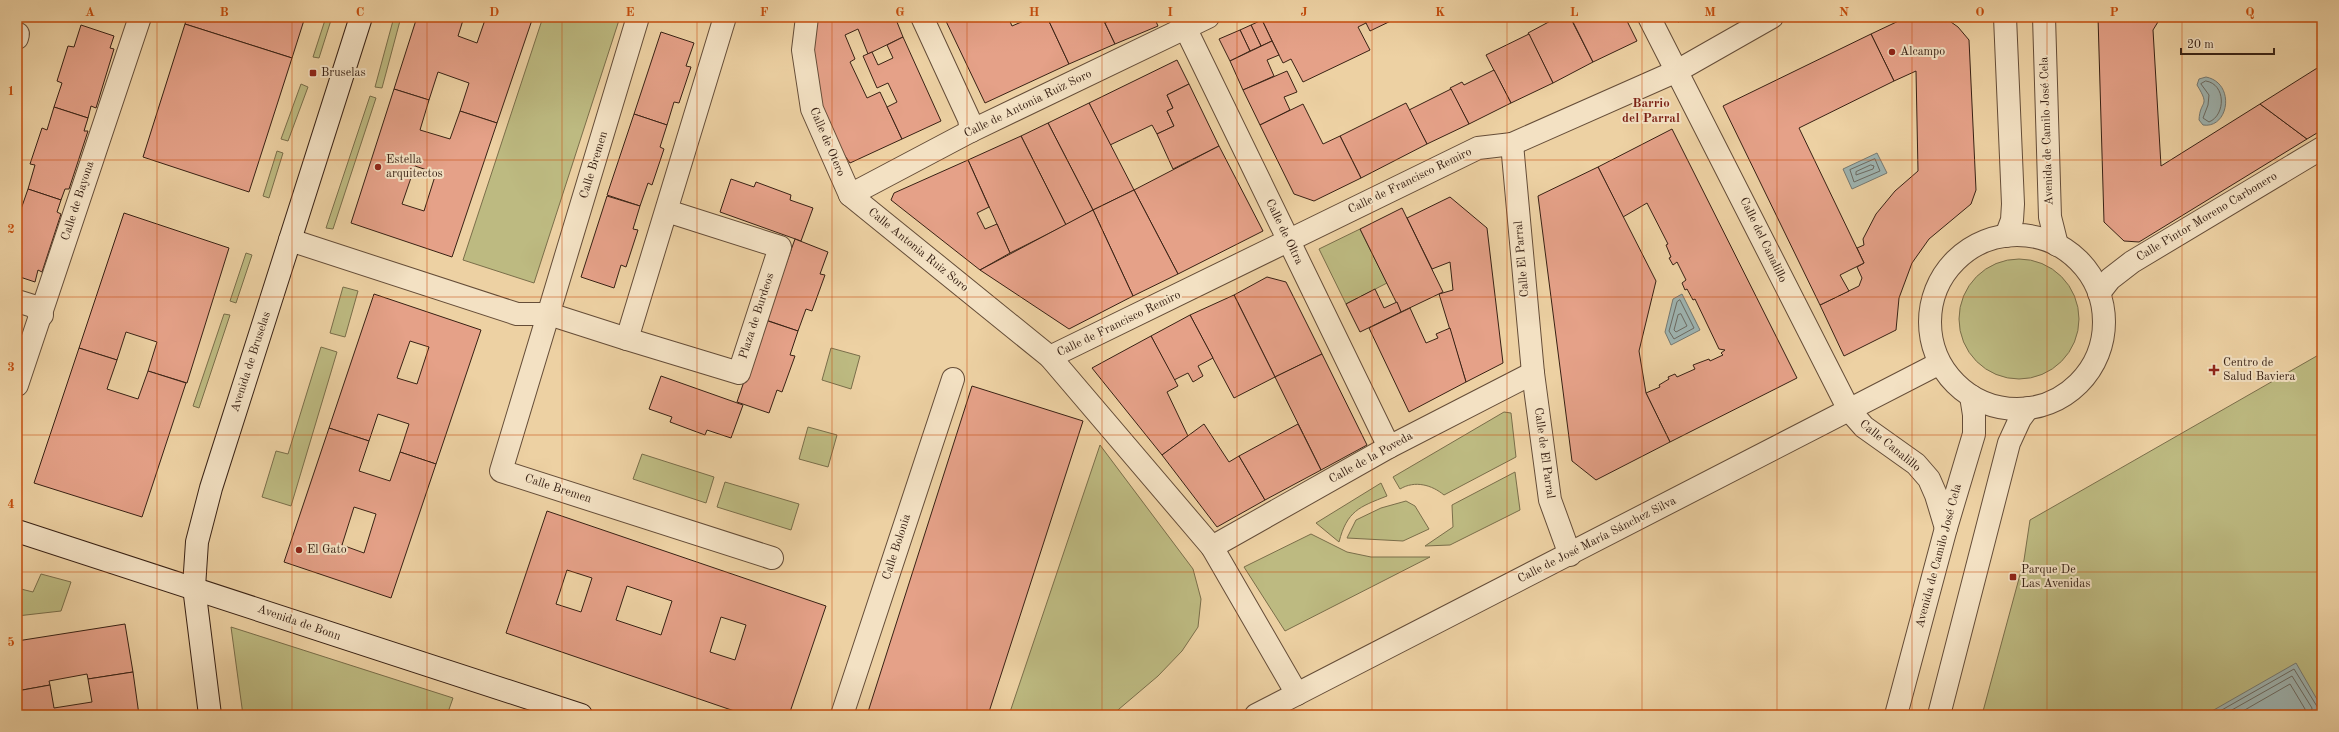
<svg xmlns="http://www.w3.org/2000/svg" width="2339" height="732" viewBox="0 0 2339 732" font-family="'Old Standard TT',serif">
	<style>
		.green { fill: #bdba81; stroke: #7a6e4a }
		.water { fill: #9eb4b1; stroke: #757972 }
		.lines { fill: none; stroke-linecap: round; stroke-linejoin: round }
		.shore { stroke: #6b6a62; stroke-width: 1 }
		.building { fill: #e5a188; stroke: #382114; fill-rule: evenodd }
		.street-casing { stroke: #654d38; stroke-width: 24 }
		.secondary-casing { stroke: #382114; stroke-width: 24 }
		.street { stroke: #f3e1c3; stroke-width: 22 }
		.secondary { stroke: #f3e1c3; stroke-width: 22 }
		.grid { fill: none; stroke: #c54e0e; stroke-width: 1; stroke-opacity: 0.55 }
		.poi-dot { fill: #8f2418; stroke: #f3e1c3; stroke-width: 1.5 }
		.labels { text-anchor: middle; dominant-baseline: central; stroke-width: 4; stroke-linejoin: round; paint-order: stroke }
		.poi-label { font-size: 12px; fill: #382114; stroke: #f3e1c3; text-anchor: start }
		.street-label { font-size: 12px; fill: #382114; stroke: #f3e1c3 }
		.neighbourhood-label { font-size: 13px; font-weight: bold; fill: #7a1f14; stroke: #f3e1c3 }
		.neatline { fill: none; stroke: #c54e0e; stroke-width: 1.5 }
		.grid-label { font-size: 13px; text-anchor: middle; font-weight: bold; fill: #c54e0e }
	</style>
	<rect width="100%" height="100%" fill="#edd1a3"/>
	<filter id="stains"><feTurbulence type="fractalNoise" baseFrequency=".005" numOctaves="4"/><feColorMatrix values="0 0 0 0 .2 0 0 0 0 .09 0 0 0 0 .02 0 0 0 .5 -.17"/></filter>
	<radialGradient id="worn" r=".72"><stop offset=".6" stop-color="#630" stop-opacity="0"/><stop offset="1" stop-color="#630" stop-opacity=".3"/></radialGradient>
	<g class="green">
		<polygon points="326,17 332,17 319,58 313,57"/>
		<polygon points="394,17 401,17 382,88 375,87"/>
		<polygon points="543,17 620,17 534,283 463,260"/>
		<polygon points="301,84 308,87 288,141 281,139"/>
		<polygon points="370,96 376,98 333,229 326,228"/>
		<polygon points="277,151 283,153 269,198 263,196"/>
		<polygon points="1360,229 1387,283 1346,304 1319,249"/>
		<polygon points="246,253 252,255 236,303 230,301"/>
		<circle cx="2019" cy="319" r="60"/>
		<polygon points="343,287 358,291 345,337 330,333"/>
		<polygon points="224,314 230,315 199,408 193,406"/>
		<polygon points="321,347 337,352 291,506 262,497 276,451 288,454"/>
		<polygon points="831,348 860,356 851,389 822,380"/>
		<polygon points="2322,353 2322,715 1982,715 2024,560 2030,520"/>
		<path d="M1504,412L1511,413L1516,457L1444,495C1432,485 1415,480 1400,489L1393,477Z"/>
		<polygon points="808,427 837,435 828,467 799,459"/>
		<polygon points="1100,445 1193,569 1201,599 1198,627 1182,651 1158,676 1112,715 1009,715"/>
		<polygon points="642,454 714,477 706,503 633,479"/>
		<polygon points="1515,472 1520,510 1450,545 1425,546 1453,527 1452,505"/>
		<polygon points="725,482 799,504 791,530 717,507"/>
		<path d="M1381,483L1387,496C1359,507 1347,511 1339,542L1316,523Z"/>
		<polygon points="1406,501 1415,506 1429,529 1403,541 1347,538 1356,520 1381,508"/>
		<polygon points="1311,534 1347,552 1371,557 1430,557 1285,631 1244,567"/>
		<polygon points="41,574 71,582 61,611 17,616 17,588 33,592"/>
		<polygon points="231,627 453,698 447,715 243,715"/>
	</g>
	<g class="water">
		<path d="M2206,77C2236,83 2229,129 2203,125L2199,120C2200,99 2211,108 2197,85L2199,79Z"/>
		<polygon points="1877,153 1887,173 1852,189 1843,169"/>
		<polygon points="1682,294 1700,330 1671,345 1665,332 1673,299"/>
		<polygon points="2296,663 2322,708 2322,712 2317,715 2205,715"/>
	</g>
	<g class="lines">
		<g class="shore">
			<path d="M2206,81C2226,84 2226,115 2209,122L2203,118L2208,105L2209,95L2201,84Z"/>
			<polygon points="1875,159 1880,171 1854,182 1850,170"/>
			<polygon points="1871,165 1874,166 1873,169 1856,175 1856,172"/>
			<polygon points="1680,300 1694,328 1674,339 1669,331 1677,302"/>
			<polygon points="1681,314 1687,326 1676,332 1674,330 1678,315"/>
			<polyline points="2213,715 2294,669 2318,708 2316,715"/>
			<polyline points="2223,715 2292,676 2312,708 2311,715"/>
			<polyline points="2236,715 2290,684 2305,709 2305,715"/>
		</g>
	</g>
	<g class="building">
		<polygon points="187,17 305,17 292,58 185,24"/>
		<polygon points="417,17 464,17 458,36 477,43 486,17 533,17 497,123 460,111 469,83 438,72 429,100 394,89"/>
		<polygon points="815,17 895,17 903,37 868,54 858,29 845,35 855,59 850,62 867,98 880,92 902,139 850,163 824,126 810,73"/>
		<polygon points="944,17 1008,17 1012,26 1033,17 1047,17 1069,64 985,103"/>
		<polygon points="1047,17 1102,17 1115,44 1069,64"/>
		<polygon points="1115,17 1154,17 1158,26 1115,44 1105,23"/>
		<polygon points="1268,17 1363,17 1366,23 1358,27 1370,50 1303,82 1291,59 1283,63 1279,55 1262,20"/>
		<polygon points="1363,17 1397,17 1397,18 1370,31"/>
		<polygon points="1558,17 1570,17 1593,62 1553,83 1528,33"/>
		<polygon points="1578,17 1625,17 1637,41 1593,62 1572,20"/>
		<polygon points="1675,17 1688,17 1678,22"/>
		<polygon points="1907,17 1944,17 1958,27 1969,40 1976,190 1971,204 1929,239 1912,263 1899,298 1896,330 1844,356 1820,305 1859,286 1862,278 1857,267 1864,263 1857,248 1864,245 1863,239 1876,214 1895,191 1918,171 1916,71 1894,81 1871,34"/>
		<polygon points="2098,17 2161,17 2153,30 2161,166 2260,104 2307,139 2139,242 2124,241 2104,222"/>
		<polygon points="1262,20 1272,41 1261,46 1251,25"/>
		<polygon points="185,24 292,58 249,192 143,157"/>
		<polygon points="81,25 114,36 110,48 114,49 96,108 91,106 88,118 54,107 62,83 57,81 68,46 74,47"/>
		<polygon points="1251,25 1261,46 1250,51 1240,30"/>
		<polygon points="1240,30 1250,51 1230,61 1219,39"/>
		<polygon points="661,32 694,43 686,66 691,67 679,103 674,102 667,125 634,114"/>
		<polygon points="1529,34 1553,83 1511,103 1486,55"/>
		<polygon points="1871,34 1894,81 1799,128 1864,263 1840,275 1849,291 1820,305 1723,106"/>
		<polygon points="903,37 941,121 902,139 887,107 897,102 888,83 877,88 863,56 872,52 878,65 893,58 887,45"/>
		<polygon points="1272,41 1279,55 1267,60 1274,76 1243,90 1230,61"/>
		<polygon points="1177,60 1189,84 1167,95 1173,108 1167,111 1174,126 1157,134 1152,125 1110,145 1089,103"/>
		<polygon points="2322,65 2322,130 2307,139 2260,104"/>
		<polygon points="1494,70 1511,103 1469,124 1450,88 1462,82 1464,85"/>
		<polygon points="1287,71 1297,92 1284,97 1290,110 1260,125 1243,90"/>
		<polygon points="1189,84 1219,146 1173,169 1157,134 1174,126 1167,111 1173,108 1167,95"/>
		<path d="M394,89L429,100L420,130L450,139L460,111L497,123L452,257L351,223ZM415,166L436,173L424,211L402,204Z"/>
		<polygon points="1451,89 1469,124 1427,144 1409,110"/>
		<polygon points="1089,103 1134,190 1093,210 1048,123"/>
		<polygon points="1406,103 1427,144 1361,178 1340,136"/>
		<polygon points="1303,104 1323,144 1340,136 1361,178 1314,201 1294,194 1260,125"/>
		<polygon points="54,107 88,118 84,131 88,131 69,189 65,189 61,200 28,189 35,165 30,164 42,128 47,130"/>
		<polygon points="634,114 667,125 660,147 664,149 652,185 648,183 640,206 607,195"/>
		<polygon points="1048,123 1093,210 1066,225 1021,136"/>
		<polygon points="1672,129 1797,378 1670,442 1646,393 1660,387 1659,385 1669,379 1668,377 1675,374 1677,377 1695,369 1693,365 1709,359 1710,361 1723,355 1721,353 1725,350 1719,349 1695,299 1693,300 1687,289 1685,290 1682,283 1686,280 1677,262 1673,265 1669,258 1671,257 1666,245 1668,244 1647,203 1623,217 1598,167"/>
		<polygon points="1021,136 1066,225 1010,253 968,160"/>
		<polygon points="1219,146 1263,231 1178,274 1134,190"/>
		<polygon points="968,160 989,207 977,213 985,229 997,224 1010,253 980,270 891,200 894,193"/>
		<polygon points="1598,167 1656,281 1639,351 1646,393 1670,442 1596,480 1572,461 1538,196"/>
		<polygon points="731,179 754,187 756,182 791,195 790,200 813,208 801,241 720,212"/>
		<polygon points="28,189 61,200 57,212 61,214 42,272 38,270 35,282 17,276 17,211 20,212"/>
		<polygon points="1134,190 1178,274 1133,296 1093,210"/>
		<polygon points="607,196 640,206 633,229 638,230 626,267 621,265 614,288 581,277"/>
		<polygon points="1450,197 1487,228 1503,363 1466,382 1439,294 1453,290 1450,262 1432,269 1407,218"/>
		<polygon points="1402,208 1443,292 1401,312 1360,229"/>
		<polygon points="1093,210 1133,296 1069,329 980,270"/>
		<polygon points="124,213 229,248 187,383 148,371 157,342 126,332 117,360 79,348"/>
		<polygon points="795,239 828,252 820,274 825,275 812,311 806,309 798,331 766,320"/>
		<polygon points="1267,277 1286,282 1322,354 1275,377 1234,295"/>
		<polygon points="1375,289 1384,308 1397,302 1401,312 1360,332 1346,304"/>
		<path d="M374,294L481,330L436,464L400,452L409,424L378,414L369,441L329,428ZM410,341L429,347L417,384L397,378Z"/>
		<polygon points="1234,295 1275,377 1234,398 1190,315"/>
		<polygon points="1410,308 1426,343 1438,338 1436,334 1450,328 1466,382 1409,412 1369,328"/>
		<polygon points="1190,315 1213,358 1198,366 1203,376 1193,382 1188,373 1174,380 1151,336"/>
		<polygon points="765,320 798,331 790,355 795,356 782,392 777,390 769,413 737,402"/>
		<polygon points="1151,336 1178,386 1167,392 1188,436 1162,455 1092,368"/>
		<polygon points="79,348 117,360 107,389 138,399 148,371 186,383 142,517 34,483"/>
		<polygon points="1322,354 1367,445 1321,470 1275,377"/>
		<polygon points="661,376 743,405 731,438 707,430 705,435 670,422 672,417 649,409"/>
		<polygon points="972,386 1083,421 988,715 867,715"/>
		<polygon points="1204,424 1229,462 1239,456 1265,500 1217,527 1162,455"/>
		<polygon points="1298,424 1321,470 1265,500 1239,456"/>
		<path d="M329,428L369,441L359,471L390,481L400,452L436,464L391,598L284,562ZM354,507L376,514L364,553L342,545Z"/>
		<path d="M547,511L826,606L789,715H746L506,633ZM567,570L592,578L581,612L556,604ZM627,586L672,601L661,635L616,620ZM721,617L746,625L735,660L710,652Z"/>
		<polygon points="125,624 133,672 88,679 87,674 49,681 50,685 17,691 17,641"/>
		<polygon points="133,672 139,715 17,715 17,691 50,685 54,708 92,702 88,679"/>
	</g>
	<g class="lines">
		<defs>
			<g id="street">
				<polyline points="638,17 501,471 772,558"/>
				<polyline points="807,17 803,50 812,109 850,195 1050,357 1212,547 1297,694"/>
				<polyline points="922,17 969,119 971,131"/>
				<polyline points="1180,17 1389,447"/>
				<polyline points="1649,17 1849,410 1864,427 1916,464 1929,479 1936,495 1946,528"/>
				<polyline points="2005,17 2013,204 2012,220 2006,236"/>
				<polyline points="2044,17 2050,217 2057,245"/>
				<polyline points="17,38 18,34"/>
				<polyline points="1512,144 1533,373 1550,500 1570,555"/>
				<polyline points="850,195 971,131 1208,17"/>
				<polyline points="667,211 780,247 739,373 627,339 725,17"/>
				<circle cx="2017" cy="322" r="87"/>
				<polyline points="290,240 517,314 549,314 627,339"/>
				<polyline points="2099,293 2110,279 2132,262 2322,148"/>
				<polyline points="17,301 33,306 42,315"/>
				<polyline points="1050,357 1478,148 1512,144 1677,71 1772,17"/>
				<polyline points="17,385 140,17"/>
				<polyline points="1212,547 1389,447 1533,373"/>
				<polyline points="842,715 953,379"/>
				<polyline points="1256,715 1938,364"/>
				<polyline points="1896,715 1946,528 1974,434 1974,415 1971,396"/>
				<polyline points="1939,715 2009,443 2020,419 2028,408"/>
			</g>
			<g id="secondary">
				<polyline points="17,531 581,715"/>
				<polyline points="210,715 194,587 197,542 211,488 361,17"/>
			</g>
		</defs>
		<use href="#street" class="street-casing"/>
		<use href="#secondary" class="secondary-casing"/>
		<use href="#street" class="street"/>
		<use href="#secondary" class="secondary"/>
	</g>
	<path class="grid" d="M157,17V715M292,17V715M427,17V715M562,17V715M697,17V715M832,17V715M967,17V715M1102,17V715M1237,17V715M1372,17V715M1507,17V715M1642,17V715M1777,17V715M1912,17V715M2047,17V715M2182,17V715M17,160H2322M17,297H2322M17,435H2322M17,572H2322"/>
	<g class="poi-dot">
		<circle cx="1892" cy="52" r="4"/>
		<rect x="309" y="69" width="8" height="8" rx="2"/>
		<circle cx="378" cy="167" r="4"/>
		<path d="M2212 364h4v4h4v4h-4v4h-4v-4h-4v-4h4z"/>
		<circle cx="299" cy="550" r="4"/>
		<rect x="2009" y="573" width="8" height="8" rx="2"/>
	</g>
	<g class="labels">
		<g class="poi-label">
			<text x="1900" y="52">Alcampo</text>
			<text x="321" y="73">Bruselas</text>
			<text x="386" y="160">Estella<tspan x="386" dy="14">arquitectos</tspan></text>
			<text x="2223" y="363">Centro de<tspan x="2223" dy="14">Salud Baviera</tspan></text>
			<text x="307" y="550">El Gato</text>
			<text x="2021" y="570">Parque De<tspan x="2021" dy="14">Las Avenidas</tspan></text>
		</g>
		<g class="street-label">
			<text transform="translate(1028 104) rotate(-26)">Calle de Antonia Ruiz Soro</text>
			<text transform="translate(2047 131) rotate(-92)">Avenida de Camilo José Cela</text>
			<text transform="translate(827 142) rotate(67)">Calle de Otero</text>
			<text transform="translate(594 165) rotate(-73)">Calle Bremen</text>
			<text transform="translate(1410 181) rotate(-26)">Calle de Francisco Remiro</text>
			<text transform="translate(78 201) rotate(-72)">Calle de Bayona</text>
			<text transform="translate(2207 217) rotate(-31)">Calle Pintor Moreno Carbonero</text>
			<text transform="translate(1284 232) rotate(64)">Calle de Oltra</text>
			<text transform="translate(1763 240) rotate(64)">Calle del Canalillo</text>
			<text transform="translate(918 250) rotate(39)">Calle Antonia Ruiz Soro</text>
			<text transform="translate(1522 259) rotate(-95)">Calle El Parral</text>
			<text transform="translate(757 316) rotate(-72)">Plaza de Burdeos</text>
			<text transform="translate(1119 324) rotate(-26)">Calle de Francisco Remiro</text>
			<text transform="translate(251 362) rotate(-72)">Avenida de Bruselas</text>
			<text transform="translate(1890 446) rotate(39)">Calle Canalillo</text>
			<text transform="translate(1544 453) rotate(82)">Calle de El Parral</text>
			<text transform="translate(1371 458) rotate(-29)">Calle de la Poveda</text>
			<text transform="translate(558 489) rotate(18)">Calle Bremen</text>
			<text transform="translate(1597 540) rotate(-27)">Calle de José María Sánchez Silva</text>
			<text transform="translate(897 547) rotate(-72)">Calle Bolonia</text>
			<text transform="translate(1939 556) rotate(-75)">Avenida de Camilo José Cela</text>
			<text transform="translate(299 623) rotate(19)">Avenida de Bonn</text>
		</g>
		<g class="neighbourhood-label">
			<text x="1651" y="103">Barrio<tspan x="1651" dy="15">del Parral</tspan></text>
		</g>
	</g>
	<rect width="2339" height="732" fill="none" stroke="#edd1a3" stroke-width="44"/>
	<path d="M2181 48v6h93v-6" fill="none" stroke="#382114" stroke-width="2"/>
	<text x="2187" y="48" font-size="12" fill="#382114" stroke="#f3e1c3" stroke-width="3" paint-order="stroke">20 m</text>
	<rect x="22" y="22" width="2295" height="688" class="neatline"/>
	<g class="grid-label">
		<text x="90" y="16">A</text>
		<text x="224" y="16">B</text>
		<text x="360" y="16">C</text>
		<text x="494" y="16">D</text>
		<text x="630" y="16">E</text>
		<text x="764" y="16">F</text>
		<text x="900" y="16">G</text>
		<text x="1034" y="16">H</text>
		<text x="1170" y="16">I</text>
		<text x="1304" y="16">J</text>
		<text x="1440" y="16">K</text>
		<text x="1574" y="16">L</text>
		<text x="1710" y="16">M</text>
		<text x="1844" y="16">N</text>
		<text x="1980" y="16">O</text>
		<text x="2114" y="16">P</text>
		<text x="2250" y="16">Q</text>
		<text x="11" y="95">1</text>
		<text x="11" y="233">2</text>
		<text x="11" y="371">3</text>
		<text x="11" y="508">4</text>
		<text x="11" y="646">5</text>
	</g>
	<rect width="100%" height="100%" filter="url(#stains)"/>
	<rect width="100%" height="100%" fill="url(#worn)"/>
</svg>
